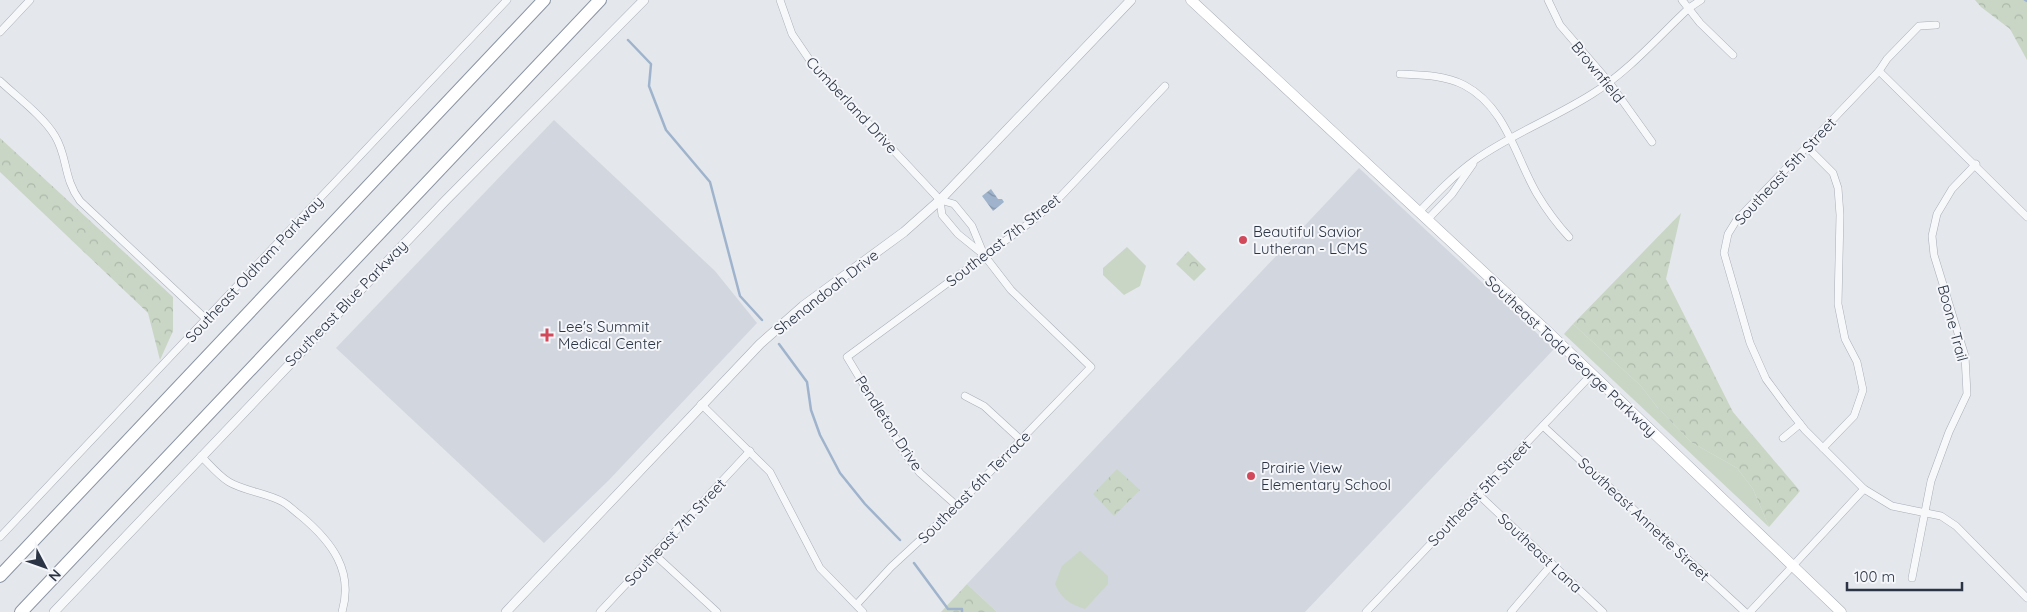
<svg xmlns="http://www.w3.org/2000/svg" width="2027" height="612" viewBox="0 0 2027 612" font-family="Quicksand,sans-serif">
	<style>
		.built { fill: #d2d6de }
		.grass { fill: #c9d6c5 }
		.forest { fill: url(#forest-crowns) }
		.water { fill: url(#water-waves) }
		.lines { fill: none; stroke-linecap: round; stroke-linejoin: round }
		.stream { stroke: #9fb4cc; stroke-width: 2.5 }
		.minor-casing { stroke: #a9aeb7; stroke-width: 8 }
		.tertiary-casing { stroke: #a9aeb7; stroke-width: 10 }
		.secondary-casing { stroke: #a9aeb7; stroke-width: 11 }
		.motorway-casing { stroke: #8b94a3; stroke-width: 14 }
		.minor { stroke: #f7f8fa; stroke-width: 7 }
		.tertiary { stroke: #f7f8fa; stroke-width: 9 }
		.secondary { stroke: #fff; stroke-width: 10 }
		.motorway { stroke: #fff; stroke-width: 12 }
		.poi-dot { fill: #d1495b; stroke: #f4f6f9; stroke-width: 2 }
		.labels { text-anchor: middle; dominant-baseline: central; stroke-width: 4; stroke-linejoin: round; paint-order: stroke }
		.street-label { font-size: 15px; fill: #2b3445; stroke: #f4f6f9 }
		.poi-label { font-size: 15px; fill: #2b3445; stroke: #f4f6f9; text-anchor: start }
	</style>
	<defs>
		<pattern id="forest-crowns" width="20" height="18" patternUnits="userSpaceOnUse" patternTransform="scale(1.25)"><rect width="20" height="18" fill="#c9d6c5"/><path d="M2 6a3 3 0 1 1 6 0M12 15a3 3 0 1 1 6 0" fill="none" stroke="#adb8ab"/></pattern>
		<pattern id="water-waves" width="16" height="10" patternUnits="userSpaceOnUse" patternTransform="scale(1.25)"><rect width="16" height="10" fill="#9fb4cc"/><path d="M0 5q4-4 8 0t8 0" fill="none" stroke="#8293a7"/></pattern>
	</defs>
	<rect width="100%" height="100%" fill="#e4e7ec"/>
	<g class="built">
		<polygon points="554,120 715,271 757,323 609,480 544,543 336,348"/>
		<polygon points="1359,168 1554,349 1305,612 997,612 967,584"/>
	</g>
	<g class="grass">
		<polygon points="1127,247 1146,266 1140,286 1124,295 1103,275 1103,268"/>
		<polygon points="1573,324 1641,386 1657,407 1691,442 1737,468 1753,489 1769,527 1564,334"/>
		<path d="M1080,551L1108,576V584L1085,609C1069,604 1062,599 1055,584L1062,566Z"/>
	</g>
	<g class="forest">
		<polygon points="1975,0 2027,0 2027,60 2010,29 1981,7"/>
		<polygon points="0,138 173,297 173,331 160,360 148,313 0,172"/>
		<polygon points="1681,213 1666,279 1733,412 1800,491 1769,527 1753,489 1737,468 1691,442 1657,407 1641,386 1573,324"/>
		<polygon points="1188,251 1206,269 1194,281 1176,264"/>
		<polygon points="1117,469 1140,490 1114,516 1093,494"/>
		<polygon points="967,584 997,612 941,612"/>
	</g>
	<polygon class="water" points="991,189 998,199 1002,199 1004,202 993,211 982,196"/>
	<g class="lines">
		<g class="stream">
			<polyline points="2025,0 2027,1"/>
			<polyline points="628,40 651,64 649,86 666,130 710,182 740,296 762,320"/>
			<polyline points="779,344 807,382 811,410 820,435 840,473 865,504 900,540"/>
			<polyline points="914,563 948,609 962,609 962,612"/>
		</g>
		<defs>
			<g id="minor">
				<polyline points="780,0 792,34 811,62 940,200 954,204 972,226 984,255"/>
				<polyline points="1548,0 1560,25 1609,82 1652,142"/>
				<polyline points="1682,0 1700,23 1733,55"/>
				<polyline points="1936,25 1919,26 1887,59 1879,71 1736,221 1728,234 1724,253 1750,343 1766,379 1786,406 1805,430 1864,489 1892,506 1941,516 1956,526 2027,598"/>
				<polyline points="0,32 30,0"/>
				<polyline points="1879,71 2027,217"/>
				<path d="M1400,74C1421,75 1444,75 1464,85C1506,107 1515,156 1537,194C1546,209 1557,224 1569,237"/>
				<path d="M0,81C17,97 43,116 55,136C68,157 63,178 80,201L206,319"/>
				<polyline points="1807,147 1833,173 1838,188 1840,215 1838,304 1845,339 1857,362 1863,390 1854,416 1823,448"/>
				<path d="M1419,212C1436,194 1454,175 1475,160C1512,134 1554,118 1592,94C1628,72 1658,37 1689,8L1701,0"/>
				<polyline points="1427,220 1452,194 1473,164"/>
				<polyline points="965,396 984,406 1021,440"/>
				<polyline points="701,404 770,472 820,568 863,612"/>
				<polyline points="1543,426 1745,612"/>
				<polyline points="1783,438 1800,424"/>
				<path d="M201,456C209,464 219,476 229,482C244,491 267,493 283,502C290,506 295,512 301,516C332,542 354,571 342,612"/>
				<polyline points="1478,494 1603,612"/>
				<polyline points="957,506 920,473 906,455 847,357 1036,218 1061,196 1165,86"/>
				<polyline points="0,537 507,0"/>
				<polyline points="654,554 717,612"/>
				<polyline points="1912,578 1931,481 1949,432 1967,394 1965,356 1934,255 1932,236 1937,214 1952,189 1976,164"/>
				<polyline points="857,604 891,567 957,506 1091,367 1011,290 984,255 958,234 942,215 940,200"/>
				<polyline points="600,612 750,451"/>
				<polyline points="1366,612 1592,374"/>
				<polyline points="1511,612 1552,564"/>
				<polyline points="1750,612 1864,489"/>
			</g>
			<g id="tertiary">
				<polyline points="54,612 445,201 644,0"/>
				<polyline points="506,612 760,344 803,306 904,232 940,200 1131,0"/>
			</g>
			<polyline id="secondary" points="1191,0 1546,330 1841,612"/>
			<g id="motorway">
				<polyline points="0,576 544,0"/>
				<polyline points="21,612 600,0"/>
			</g>
		</defs>
		<use href="#minor" class="minor-casing"/>
		<use href="#tertiary" class="tertiary-casing"/>
		<use href="#secondary" class="secondary-casing"/>
		<use href="#motorway" class="motorway-casing"/>
		<use href="#minor" class="minor"/>
		<use href="#tertiary" class="tertiary"/>
		<use href="#secondary" class="secondary"/>
		<use href="#motorway" class="motorway"/>
	</g>
	<g class="poi-dot">
		<circle cx="1243" cy="240" r="5"/>
		<path d="M544.5 327.5h5v5h5v5h-5v5h-5v-5h-5v-5h5z"/>
		<circle cx="1251" cy="476" r="5"/>
	</g>
	<g class="labels">
		<g class="street-label">
			<text transform="translate(1598 72) rotate(51)">Brownfield</text>
			<text transform="translate(852 105) rotate(47)">Cumberland Drive</text>
			<text transform="translate(1785 171) rotate(-47)">Southeast 5th Street</text>
			<text transform="translate(1003 240) rotate(-38)">Southeast 7th Street</text>
			<text transform="translate(254 269) rotate(-47)">Southeast Oldham Parkway</text>
			<text transform="translate(826 292) rotate(-38)">Shenandoah Drive</text>
			<text transform="translate(346 303) rotate(-46)">Southeast Blue Parkway</text>
			<text transform="translate(1953 323) rotate(75)">Boone Trail</text>
			<text transform="translate(1571 356) rotate(43)">Southeast Todd George Parkway</text>
			<text transform="translate(889 423) rotate(57)">Pendleton Drive</text>
			<text transform="translate(974 487) rotate(-45)">Southeast 6th Terrace</text>
			<text transform="translate(1479 493) rotate(-46)">Southeast 5th Street</text>
			<text transform="translate(1644 519) rotate(43)">Southeast Annette Street</text>
			<text transform="translate(675 532) rotate(-47)">Southeast 7th Street</text>
			<text transform="translate(1540 553) rotate(43)">Southeast Lana</text>
		</g>
		<g class="poi-label">
			<text x="1253" y="231">Beautiful Savior<tspan x="1253" dy="17">Lutheran - LCMS</tspan></text>
			<text x="558" y="326">Lee's Summit<tspan x="558" dy="17">Medical Center</tspan></text>
			<text x="1261" y="467">Prairie View<tspan x="1261" dy="17">Elementary School</tspan></text>
		</g>
	</g>
	<g transform="translate(45 567) rotate(131)" stroke="#f4f6f9" stroke-width="4" paint-order="stroke">
	<path d="M0-4L9 19L0 12L-9 19Z" fill="#2b3445"/>
	<text y="-8" font-size="14" font-weight="bold" text-anchor="middle" fill="#2b3445">N</text>
	</g>
	<path d="M1847 582v8h115v-8" fill="none" stroke="#2b3445" stroke-width="2.5"/>
	<text x="1854" y="582" font-size="15" fill="#2b3445" stroke="#f4f6f9" stroke-width="4" paint-order="stroke">100 m</text>
</svg>
